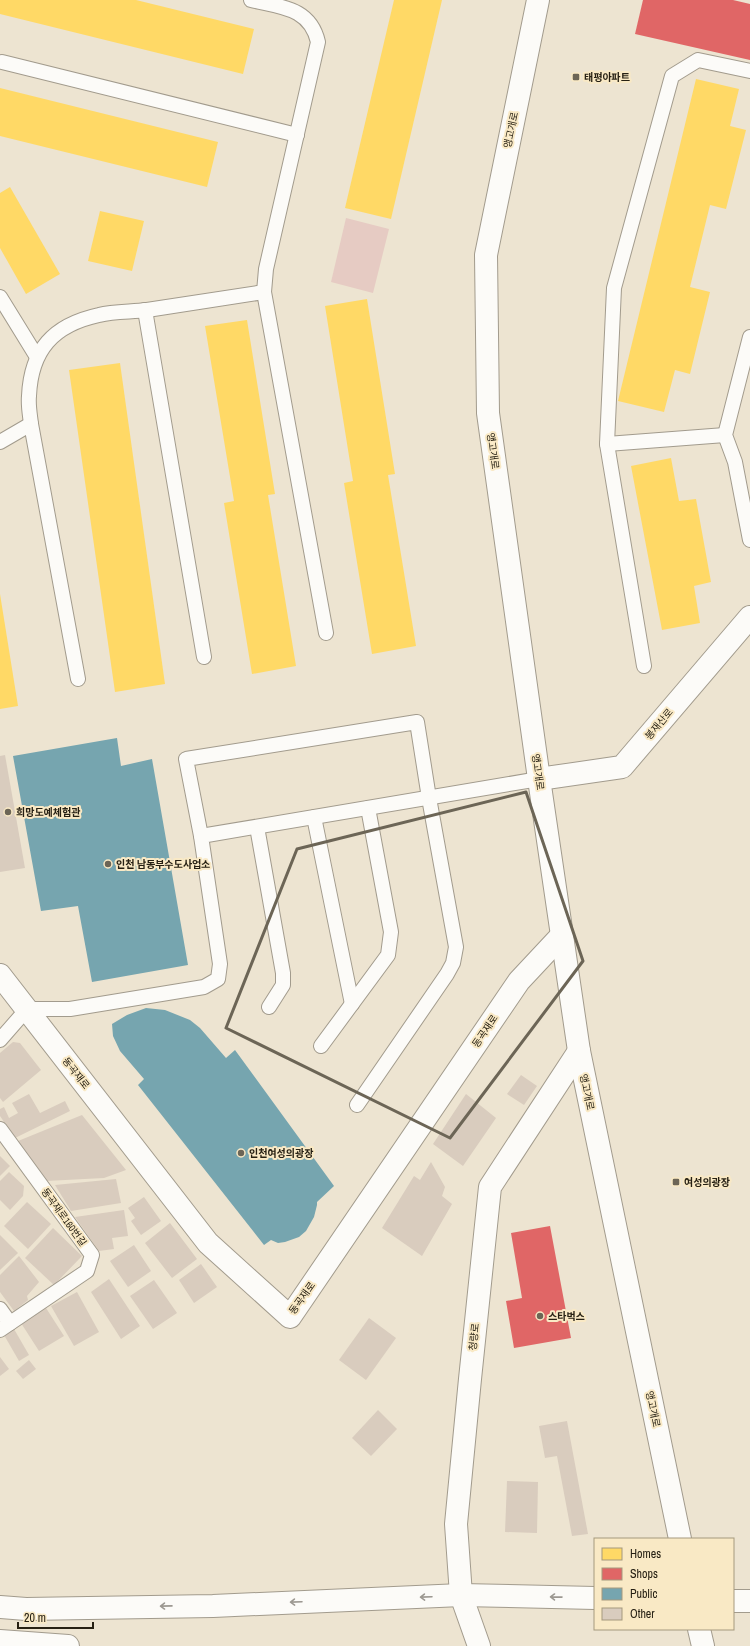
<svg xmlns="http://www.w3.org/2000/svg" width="750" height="1646" viewBox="0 0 750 1646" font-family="'Archivo Narrow','Noto Sans KR',sans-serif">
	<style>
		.green { fill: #e6cbc3 }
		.homes { fill: #ffd966 }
		.shops { fill: #e06666 }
		.public { fill: #76a5af }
		.building { fill: #d9ccbe }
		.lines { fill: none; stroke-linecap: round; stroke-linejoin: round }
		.lane-casing { stroke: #a29b8d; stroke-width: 16 }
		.street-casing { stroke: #a29b8d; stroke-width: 24 }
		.secondary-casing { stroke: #a29b8d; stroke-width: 24 }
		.lane { stroke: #fcfbf8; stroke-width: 14 }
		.street { stroke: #fcfbf8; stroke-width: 22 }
		.secondary { stroke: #fcfbf8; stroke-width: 22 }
		.oneway { stroke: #9c9891 }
		.marked { fill: none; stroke: #6c6556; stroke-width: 3; stroke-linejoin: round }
		.poi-dot { fill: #6c6556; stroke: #f9e9c5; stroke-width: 1.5 }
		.labels { text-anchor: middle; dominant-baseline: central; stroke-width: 4; stroke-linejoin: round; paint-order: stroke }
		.poi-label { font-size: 10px; font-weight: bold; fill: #262013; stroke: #f9e9c5; text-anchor: start }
		.street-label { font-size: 10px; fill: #262013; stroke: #f9e9c5 }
	</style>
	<rect width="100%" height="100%" fill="#ede4d1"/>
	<polygon class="green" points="346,218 389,229 373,293 331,282"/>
	<g class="homes">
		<polygon points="0,0 136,0 254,29 243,74 0,14"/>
		<polygon points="394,0 442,0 391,219 345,208"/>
		<polygon points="696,79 739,89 730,126 746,130 726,209 710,205 690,287 710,292 690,374 675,370 664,412 618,401"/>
		<polygon points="0,88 218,142 207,187 0,136"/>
		<polygon points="10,187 60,274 26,294 0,248 0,193"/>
		<polygon points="100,211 144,221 132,271 88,261"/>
		<polygon points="367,299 395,474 388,475 416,646 372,654 344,483 353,481 325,306"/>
		<polygon points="247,320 275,494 268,495 296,666 252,674 224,503 234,501 205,326"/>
		<polygon points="120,363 165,684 115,692 69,370"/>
		<polygon points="671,458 679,501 696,499 711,582 694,586 700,623 662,630 631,466"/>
		<polygon points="0,594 18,706 0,709"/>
	</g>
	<g class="shops">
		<polygon points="643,0 733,0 750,4 750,60 635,34"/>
		<polygon points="550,1226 571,1338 514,1348 506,1301 522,1298 511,1233"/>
	</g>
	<g class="public">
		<polygon points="117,738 121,766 152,759 188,965 92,982 78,906 41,911 13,756"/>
		<polygon points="146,1008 165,1010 190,1020 200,1028 226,1058 235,1050 334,1186 317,1202 317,1205 314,1217 306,1231 299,1237 285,1242 278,1243 271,1240 264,1245 138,1085 144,1079 120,1051 113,1036 112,1024 127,1015"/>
	</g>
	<g class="building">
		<polygon points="5,755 25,868 0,872 0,756"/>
		<polygon points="13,1042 20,1043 41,1070 3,1102 0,1098 0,1053"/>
		<polygon points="521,1075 537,1086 524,1105 507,1094"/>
		<polygon points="29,1094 40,1113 65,1101 70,1111 15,1138 0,1116 0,1109 4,1107 9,1118 18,1113 12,1103"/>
		<polygon points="466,1094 496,1118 463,1166 433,1144"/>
		<polygon points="82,1115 126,1170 104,1178 46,1181 18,1141"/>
		<polygon points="0,1156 10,1166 0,1176"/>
		<polygon points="431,1162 445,1187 442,1196 452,1204 422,1256 382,1228 414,1176 420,1180"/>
		<polygon points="9,1172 24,1186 23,1196 10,1210 0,1200 0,1181"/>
		<polygon points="116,1179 121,1203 71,1211 55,1185"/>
		<polygon points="144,1197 161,1221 141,1235 131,1221 135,1218 128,1208"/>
		<polygon points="27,1202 51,1224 28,1249 4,1226"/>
		<polygon points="124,1210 128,1236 112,1238 114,1249 99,1251 75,1217"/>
		<polygon points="170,1223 197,1259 172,1278 145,1243"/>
		<polygon points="53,1228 82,1256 54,1285 25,1258"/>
		<polygon points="0,1235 18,1253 0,1270"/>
		<polygon points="134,1245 151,1271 128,1287 110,1261"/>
		<polygon points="19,1256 39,1282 27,1296 28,1300 14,1311 0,1292 0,1275"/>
		<polygon points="201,1264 217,1287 194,1303 179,1280"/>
		<polygon points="109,1279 140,1326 121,1339 91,1292"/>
		<polygon points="154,1280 177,1313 153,1329 130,1296"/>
		<polygon points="77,1292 99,1332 74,1346 51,1306"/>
		<polygon points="46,1308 64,1336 39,1351 21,1323"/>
		<polygon points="369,1318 396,1338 366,1380 339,1360"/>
		<polygon points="14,1329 29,1355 19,1361 4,1335"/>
		<polygon points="0,1357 9,1369 0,1376"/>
		<polygon points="29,1360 36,1369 23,1379 16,1371"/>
		<polygon points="378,1410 397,1429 371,1456 352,1438"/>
		<polygon points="567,1421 588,1534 572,1536 557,1456 545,1458 539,1426"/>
		<polygon points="507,1481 538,1482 537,1533 505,1532"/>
	</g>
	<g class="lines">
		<defs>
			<g id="lane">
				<path d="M251,0C280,7 310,7 318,42L266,269L264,292L326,633"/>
				<polyline points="2,62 297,135"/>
				<polyline points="0,297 37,357"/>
				<polyline points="145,310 204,657"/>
				<polyline points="0,442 31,424"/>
				<polyline points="607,444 725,435"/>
				<polyline points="750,540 735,462 725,435 750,337"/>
				<polyline points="644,666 607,444 614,288 672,76 698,60 750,71"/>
				<path d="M78,679L31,424C30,415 28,405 29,396C31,350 53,325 99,315C114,311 131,312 147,310C186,304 225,298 264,292"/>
				<polyline points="314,817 352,1004"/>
				<polyline points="257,827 283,973 283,985 269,1007"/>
				<polyline points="201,836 186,759 417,722 429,798 456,947 453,963 447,974 357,1105"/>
				<polyline points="0,1040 27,1009 70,1009 204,987 218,979 220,964 201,836 539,779"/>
				<polyline points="321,1046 388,955 391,932 368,808"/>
				<polyline points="0,1129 92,1255 87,1271 0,1330"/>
				<polyline points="0,1309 10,1323"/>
			</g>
			<polyline id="street" points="539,779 622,767 750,617"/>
			<g id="secondary">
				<polyline points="538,0 486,255 488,413 539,779 579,1051 680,1539"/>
				<polyline points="0,975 208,1243 290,1317 519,981 562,935"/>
				<polyline points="733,1601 750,1601"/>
				<polyline points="0,1607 26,1609 213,1606 461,1595 595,1598"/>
				<polyline points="699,1629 703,1646"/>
				<polyline points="0,1641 68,1646"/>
				<polyline points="479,1646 461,1595 456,1524 470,1379 490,1187 579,1051"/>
			</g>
		</defs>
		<use href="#lane" class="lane-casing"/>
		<use href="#street" class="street-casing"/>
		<use href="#secondary" class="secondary-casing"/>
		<use href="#lane" class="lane"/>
		<use href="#street" class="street"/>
		<use href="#secondary" class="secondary"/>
	</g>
	<defs><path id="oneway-shaft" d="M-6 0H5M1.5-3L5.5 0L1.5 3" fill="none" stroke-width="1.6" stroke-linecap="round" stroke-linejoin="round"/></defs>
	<g class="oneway">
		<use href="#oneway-shaft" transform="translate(426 1597) rotate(178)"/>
		<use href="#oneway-shaft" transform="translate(556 1597) rotate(-179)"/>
		<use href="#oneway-shaft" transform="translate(296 1602) rotate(178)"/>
		<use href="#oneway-shaft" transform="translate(166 1606) rotate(179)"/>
	</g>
	<path class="marked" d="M526,792L583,961L450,1138L226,1028L297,849Z"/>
	<g class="poi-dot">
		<rect x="572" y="73" width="8" height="8" rx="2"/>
		<circle cx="8" cy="812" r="4"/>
		<circle cx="108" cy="864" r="4"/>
		<circle cx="241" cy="1153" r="4"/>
		<rect x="672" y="1178" width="8" height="8" rx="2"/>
		<circle cx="540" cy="1316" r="4"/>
	</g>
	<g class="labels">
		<g class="poi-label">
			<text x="584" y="77">태평아파트</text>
			<text x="16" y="812">희망도예체험관</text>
			<text x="116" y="864">인천 남동부수도사업소</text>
			<text x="249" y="1153">인천여성의광장</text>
			<text x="684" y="1182">여성의광장</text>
			<text x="548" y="1316">스타벅스</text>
		</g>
		<g class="street-label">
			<text transform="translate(511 130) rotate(-78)">앵고개로</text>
			<text transform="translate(493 451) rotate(82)">앵고개로</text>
			<text transform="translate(659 724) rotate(-50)">봉재산로</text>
			<text transform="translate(538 772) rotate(82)">앵고개로</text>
			<text transform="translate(485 1031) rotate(-56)">동곡재로</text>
			<text transform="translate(76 1073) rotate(52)">동곡재로</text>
			<text transform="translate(587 1092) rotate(78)">앵고개로</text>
			<text transform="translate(64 1217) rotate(54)">동곡재로160번길</text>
			<text transform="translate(302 1298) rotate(-54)">동곡재로</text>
			<text transform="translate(474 1337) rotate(-84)">청량로</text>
			<text transform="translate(653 1409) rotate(78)">앵고개로</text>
		</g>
	</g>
	<rect x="594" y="1538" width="140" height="92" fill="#f9e9c5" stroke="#a5997e"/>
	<rect x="602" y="1548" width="20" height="12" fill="#ffd966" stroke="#a5997e"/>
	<text x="630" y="1558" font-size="12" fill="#262013">Homes</text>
	<rect x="602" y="1568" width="20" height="12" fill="#e06666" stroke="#a5997e"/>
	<text x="630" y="1578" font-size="12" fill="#262013">Shops</text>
	<rect x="602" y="1588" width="20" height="12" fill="#76a5af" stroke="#a5997e"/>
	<text x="630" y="1598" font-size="12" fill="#262013">Public</text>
	<rect x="602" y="1608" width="20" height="12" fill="#d9ccbe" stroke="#a5997e"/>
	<text x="630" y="1618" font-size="12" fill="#262013">Other</text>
	<path d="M18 1622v6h75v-6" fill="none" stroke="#262013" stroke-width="2"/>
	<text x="24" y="1622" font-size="12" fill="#262013" stroke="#f9e9c5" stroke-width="3" paint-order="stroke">20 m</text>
</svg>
